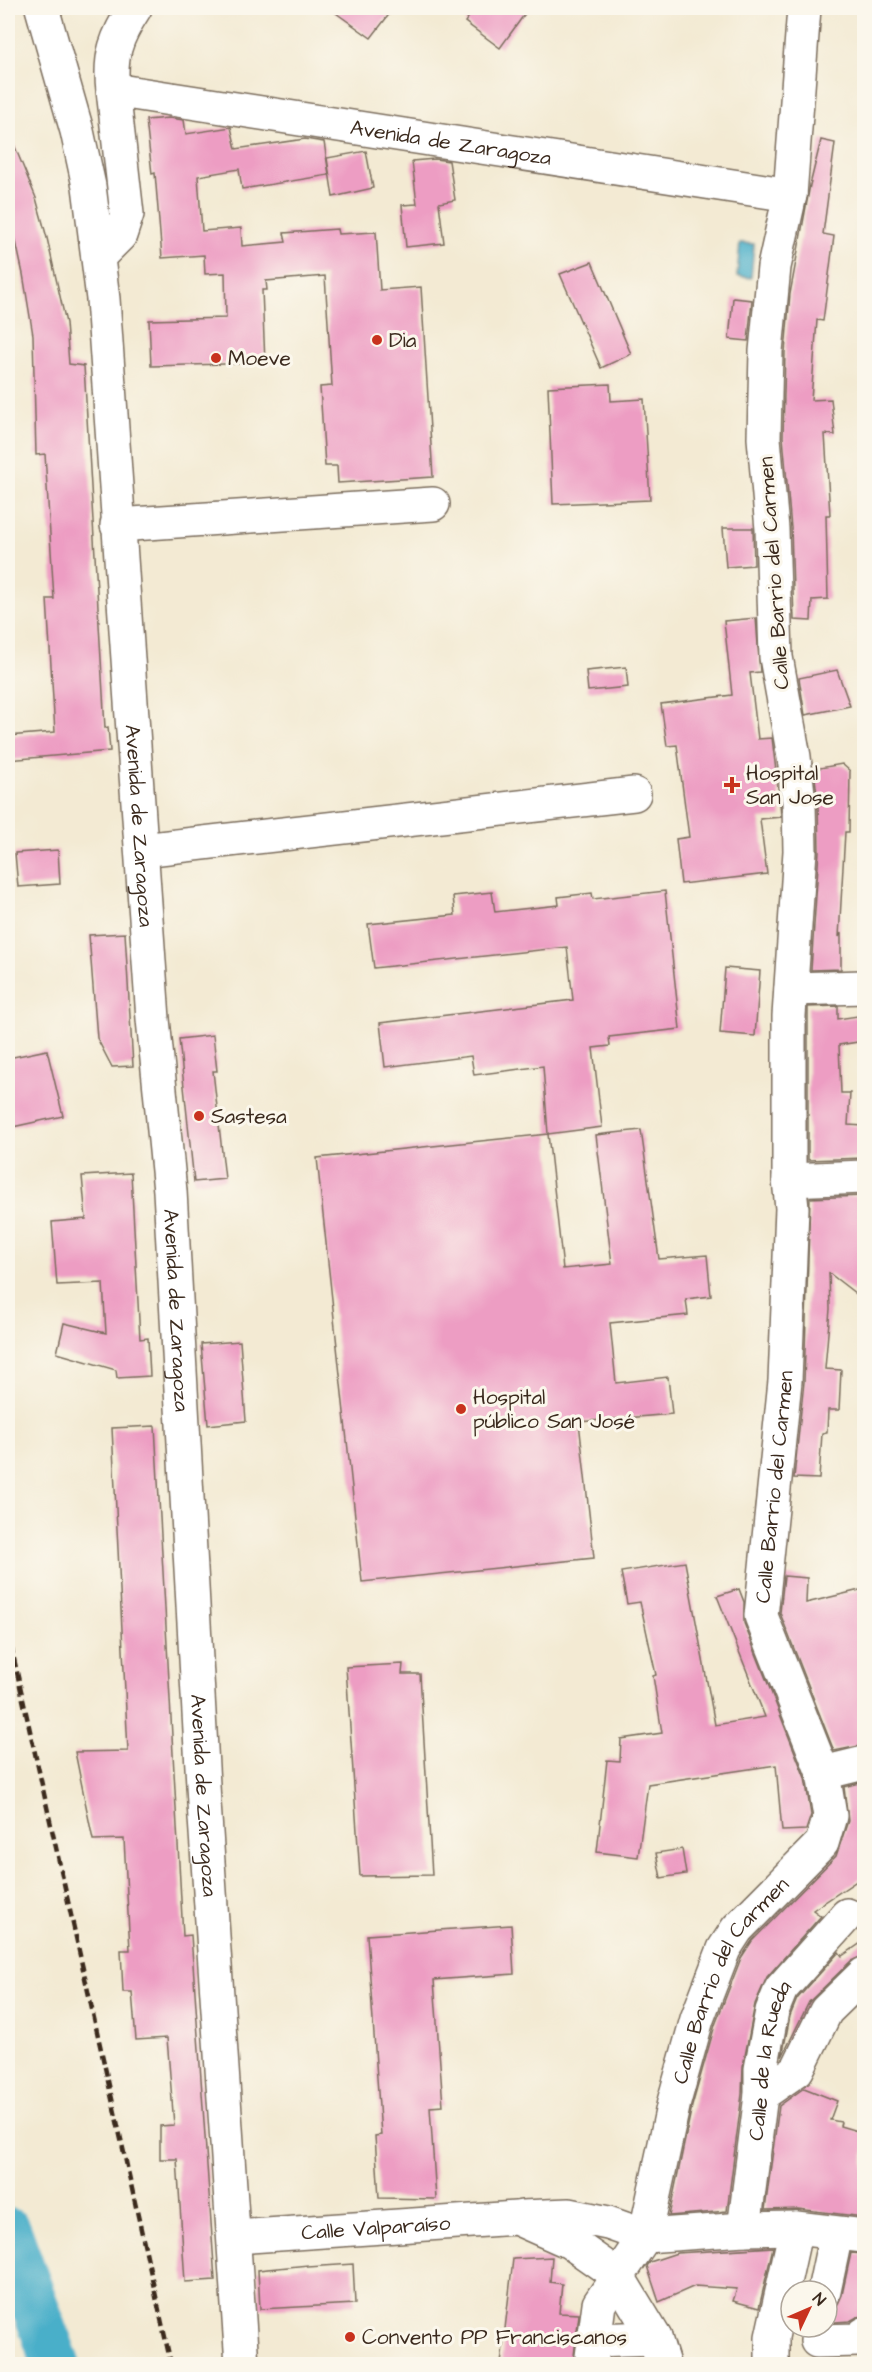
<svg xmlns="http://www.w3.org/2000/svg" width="872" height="2372" viewBox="0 0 872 2372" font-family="'Architects Daughter',sans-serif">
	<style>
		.water { fill: #4aafc9; stroke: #426c74; stroke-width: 1.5 }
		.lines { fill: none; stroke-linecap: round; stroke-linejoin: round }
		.river { stroke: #4aafc9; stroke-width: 48 }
		.building { fill: #ed9dc3 }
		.minor-casing { stroke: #7b6d5d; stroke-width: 36 }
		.major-casing { stroke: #7b6d5d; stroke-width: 36 }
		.minor { stroke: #fff; stroke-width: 33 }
		.major { stroke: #fff; stroke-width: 33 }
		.rail { stroke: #3b2a1e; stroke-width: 4.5; stroke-dasharray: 9 4.5; stroke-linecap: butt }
		.poi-dot { fill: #c8321e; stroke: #fbf7ec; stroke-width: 2 }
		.labels { text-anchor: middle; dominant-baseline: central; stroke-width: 6; stroke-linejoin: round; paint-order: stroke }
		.street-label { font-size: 21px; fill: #3b2a1e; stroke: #fbf7ec }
		.poi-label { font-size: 21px; fill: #3b2a1e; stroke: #fbf7ec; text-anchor: start }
	</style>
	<rect width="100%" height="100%" fill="#fbf7ec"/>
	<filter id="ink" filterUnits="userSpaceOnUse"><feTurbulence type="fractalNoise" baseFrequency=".0167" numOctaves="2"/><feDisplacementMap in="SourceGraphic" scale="12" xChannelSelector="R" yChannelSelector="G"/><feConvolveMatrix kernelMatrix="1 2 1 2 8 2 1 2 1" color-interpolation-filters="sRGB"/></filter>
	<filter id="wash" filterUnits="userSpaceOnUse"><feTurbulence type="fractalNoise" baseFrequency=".008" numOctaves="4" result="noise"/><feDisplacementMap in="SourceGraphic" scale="24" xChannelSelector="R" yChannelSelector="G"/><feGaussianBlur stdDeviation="1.35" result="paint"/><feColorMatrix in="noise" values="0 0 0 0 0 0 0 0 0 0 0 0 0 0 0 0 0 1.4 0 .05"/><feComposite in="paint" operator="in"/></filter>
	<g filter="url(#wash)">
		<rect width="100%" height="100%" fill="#f3ead3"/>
		<polygon class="water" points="740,243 754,244 751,278 737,276"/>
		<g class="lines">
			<polyline class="river" points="8,2232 56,2364"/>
		</g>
		<g id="blocks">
			<g class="building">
				<polygon points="329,8 394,8 371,38"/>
				<polygon points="475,8 529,8 500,48 465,22"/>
				<polygon points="169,118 184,120 186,134 231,127 236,149 305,139 324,142 329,175 242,189 239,169 198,176 202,231 241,228 242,246 286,242 284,233 337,229 338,234 376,232 380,290 421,287 433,477 338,483 337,466 325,466 320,387 332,386 325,276 266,281 267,290 262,290 265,363 151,366 149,320 226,318 225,273 205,274 204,255 162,258 155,173 152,174 146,120"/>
				<polygon points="8,130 36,198 47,238 66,323 69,364 84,366 105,728 108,727 110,751 8,760 8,736 55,732 47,599 54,599 45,454 36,455 33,335 23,274 15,237 8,215"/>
				<polygon points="821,140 835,143 823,234 834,236 823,321 817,320 811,400 831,399 835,435 825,434 830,515 826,515 828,599 812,600 811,621 794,620 791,528 783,437 785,352 790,294 810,185"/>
				<polygon points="366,151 373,188 333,197 327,158"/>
				<polygon points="435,159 449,161 455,200 439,203 444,243 406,247 402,205 417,204 412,161"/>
				<polygon points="592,262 631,354 601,368 560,274"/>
				<polygon points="733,298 752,300 748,341 729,339"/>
				<polygon points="610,384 611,401 644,399 650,500 553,504 548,387"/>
				<polygon points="723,528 753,528 754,565 726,567"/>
				<polygon points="756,618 760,672 750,673 758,739 772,738 780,804 781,817 760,819 767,874 681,884 676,839 689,837 677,745 667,746 661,704 732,695 724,621"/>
				<polygon points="626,667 628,687 588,691 586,671"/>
				<polygon points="837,670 850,706 805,715 799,678"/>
				<polygon points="842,764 850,771 849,832 845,832 839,937 841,933 841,969 811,970 819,851 818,803 814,769"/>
				<polygon points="58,850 60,884 18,887 15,853"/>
				<polygon points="665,891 680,1029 609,1037 610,1046 593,1048 602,1127 548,1134 543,1066 474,1075 471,1056 385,1067 380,1023 573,1000 567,947 374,968 368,924 455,915 453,896 492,892 495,912 559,905 558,897 592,893 593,899"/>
				<polygon points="125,933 133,1066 112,1067 97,1038 89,935"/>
				<polygon points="725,968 760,971 755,1036 720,1033"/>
				<polygon points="838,1006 838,1019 864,1015 864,1041 839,1045 841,1093 850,1093 848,1125 864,1126 864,1158 808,1160 808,1007"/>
				<polygon points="213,1035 217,1071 213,1071 225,1179 194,1182 179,1039"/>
				<polygon points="47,1050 63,1116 8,1128 8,1058"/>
				<polygon points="641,1130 659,1259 707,1255 711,1296 686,1299 688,1315 610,1323 616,1383 668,1377 672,1414 579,1422 594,1558 362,1582 317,1158 548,1134 563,1269 612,1264 596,1135"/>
				<polygon points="131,1173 140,1339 148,1338 150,1376 117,1378 116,1370 57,1353 64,1323 106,1333 103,1283 57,1285 52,1222 86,1219 82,1176"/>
				<polygon points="864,1196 864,1300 829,1273 830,1309 825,1369 841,1370 839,1410 828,1410 827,1432 822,1433 819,1479 794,1478 804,1382 810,1198"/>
				<polygon points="240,1341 246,1421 208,1425 201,1344"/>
				<polygon points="155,1426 183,1936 191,1935 215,2280 185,2282 177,2159 160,2159 160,2126 174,2125 167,2038 136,2040 132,1992 123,1992 121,1950 130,1950 124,1839 93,1840 75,1752 128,1751 112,1428"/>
				<polygon points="685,1562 715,1725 765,1717 717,1596 739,1589 744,1602 744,1623 805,1778 811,1815 806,1830 782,1831 776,1765 648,1784 638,1857 597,1852 607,1760 620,1761 621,1739 662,1733 653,1676 656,1675 640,1602 627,1604 621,1572"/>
				<polygon points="784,1576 807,1578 806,1603 864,1589 864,1745 834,1751 780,1613"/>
				<polygon points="403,1664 402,1674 420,1674 432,1875 360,1876 346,1667"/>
				<polygon points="864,1782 864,1876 813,1910 821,1916 767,1977 755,2004 743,2066 742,2094 727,2211 669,2216 692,2106 715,2025 741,1958 752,1941 836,1856 848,1821 844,1787"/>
				<polygon points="682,1849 686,1874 661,1878 656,1853"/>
				<polygon points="511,1925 514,1974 434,1980 443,2106 430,2107 436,2199 379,2198 375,2136 381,2135 367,1935"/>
				<polygon points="864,1941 864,1956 851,1961 809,2002 782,2057 790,2016 797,1999 839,1952 842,1956"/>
				<polygon points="804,2088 837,2101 830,2120 841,2122 840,2126 864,2133 864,2217 798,2209 765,2210 779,2106"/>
				<polygon points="773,2247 759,2308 733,2301 737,2289 695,2286 659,2302 647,2266 650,2262 677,2253"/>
				<polygon points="851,2253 864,2254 864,2316 857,2317 850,2321 835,2322 827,2318 827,2309 838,2304 842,2295"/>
				<polygon points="552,2257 550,2282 562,2284 559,2313 579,2314 573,2364 501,2364 513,2259"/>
				<polygon points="353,2264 355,2304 260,2309 258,2270 308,2265 308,2267"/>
			</g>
		</g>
	</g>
	<g filter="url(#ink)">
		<use href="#blocks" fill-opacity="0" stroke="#7b6d5d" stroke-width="1.5"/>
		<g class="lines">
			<defs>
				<g id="minor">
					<path d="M113,90C109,56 116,37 135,8"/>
					<path id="s1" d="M98,257L120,235L127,214L113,90L790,195"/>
					<polyline points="117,525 433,504"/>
					<polyline points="142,850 634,794"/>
					<polyline points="791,989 864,987"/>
					<polyline points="789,1180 864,1177"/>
					<polyline points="823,1773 864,1763"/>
					<polyline points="761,2095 797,2070 826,2011 864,1974"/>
					<polyline points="522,2217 569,2215 608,2223 645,2236 744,2229 796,2228 864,2236"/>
					<path id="s2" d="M744,2229L761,2095V2069L772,2011L781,1989L847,1915"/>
					<path id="s3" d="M235,2237L516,2218L570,2242L617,2275L655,2338L663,2364"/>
					<polyline points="824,2291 836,2234"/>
					<polyline points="593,2340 655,2338"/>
					<polyline points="817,2341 859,2340 864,2334"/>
					<path id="s4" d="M591,2364L599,2304L645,2236L674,2102L697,2019L724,1949L737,1929L822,1843L830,1816L823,1773L761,1616L785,1381L792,1208L789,1180V1016L800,851L799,803L794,757L776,657L772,529L764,438L766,351L774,267L790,195L804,8"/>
					<polyline points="772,2364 772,2337 796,2228"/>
				</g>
				<g id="major">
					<path id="s5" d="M42,8L77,131L89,186L103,299L153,1019L170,1191L204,1803L242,2364"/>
				</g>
			</defs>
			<use href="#minor" class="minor-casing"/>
			<use href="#major" class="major-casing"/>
			<use href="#minor" class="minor"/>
			<use href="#major" class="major"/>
			<polyline class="rail" points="8,1632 171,2364"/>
		</g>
	</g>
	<g class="poi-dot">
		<circle cx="377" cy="340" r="6"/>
		<circle cx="216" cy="358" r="6"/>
		<path d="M729 776h6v6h6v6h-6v6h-6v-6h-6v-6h6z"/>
		<circle cx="199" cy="1116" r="6"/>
		<circle cx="461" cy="1409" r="6"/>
		<circle cx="350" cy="2337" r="6"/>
	</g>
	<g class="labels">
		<g class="street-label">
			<text stroke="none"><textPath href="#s1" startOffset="520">Avenida de Zaragoza</textPath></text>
			<text transform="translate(774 573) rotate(-94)">Calle Barrio del Carmen</text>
			<text stroke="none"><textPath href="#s5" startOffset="826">Avenida de Zaragoza</textPath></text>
			<text stroke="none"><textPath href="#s5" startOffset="1312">Avenida de Zaragoza</textPath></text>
			<text stroke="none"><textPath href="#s4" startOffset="956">Calle Barrio del Carmen</textPath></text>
			<text stroke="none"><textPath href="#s5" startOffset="1798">Avenida de Zaragoza</textPath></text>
			<text stroke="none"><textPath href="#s4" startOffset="416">Calle Barrio del Carmen</textPath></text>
			<text stroke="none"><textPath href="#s2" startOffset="171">Calle de la Rueda</textPath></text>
			<text stroke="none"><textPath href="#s3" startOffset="141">Calle Valparaíso</textPath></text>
		</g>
		<g class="poi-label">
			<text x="389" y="340">Dia</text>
			<text x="228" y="358">Moeve</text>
			<text x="746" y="773">Hospital<tspan x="746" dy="24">San Jose</tspan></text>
			<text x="211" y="1116">Sastesa</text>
			<text x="473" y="1397">Hospital<tspan x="473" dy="24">público San José</tspan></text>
			<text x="362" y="2337">Convento PP Franciscanos</text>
		</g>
	</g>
	<rect width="872" height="2372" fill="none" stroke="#fbf7ec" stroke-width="30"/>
	<g transform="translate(809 2309) rotate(46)"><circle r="28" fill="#fbf7ec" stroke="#aea59a" stroke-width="1.5"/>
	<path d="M0-4.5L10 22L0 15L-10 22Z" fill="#c8321e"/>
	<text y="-9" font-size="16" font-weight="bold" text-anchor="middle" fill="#3b2a1e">N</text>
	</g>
</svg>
